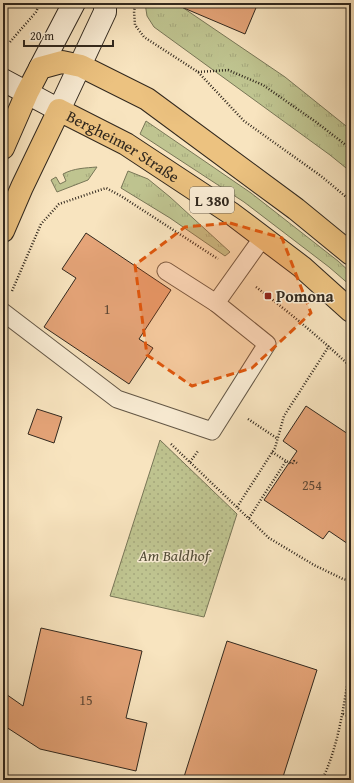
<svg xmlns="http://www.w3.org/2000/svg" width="354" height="783" viewBox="0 0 354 783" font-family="'Gentium Book Plus',serif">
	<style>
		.grass { fill: url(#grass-tufts); stroke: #787657 }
		.park { fill: url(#park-dots); stroke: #787657 }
		.building { fill: #e5a478; stroke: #31281e }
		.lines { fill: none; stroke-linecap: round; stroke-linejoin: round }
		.service-casing { stroke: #635746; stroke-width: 19 }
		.secondary-casing { stroke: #31281e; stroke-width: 24 }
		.primary-casing { stroke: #31281e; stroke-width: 24 }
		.path { stroke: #31281e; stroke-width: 2.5; stroke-dasharray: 1 2; stroke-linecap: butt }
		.service { stroke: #faedd5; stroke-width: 17 }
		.secondary { stroke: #faedd5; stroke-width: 22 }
		.primary { stroke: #ecc280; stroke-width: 22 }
		.marked { fill: #df570d; fill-opacity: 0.2; stroke: #df570d; stroke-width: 3; stroke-dasharray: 8 5; stroke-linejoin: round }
		.poi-dot { fill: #8f2418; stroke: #faedd5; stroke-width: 1.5 }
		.labels { text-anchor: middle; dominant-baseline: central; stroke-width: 3; stroke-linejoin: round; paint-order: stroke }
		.number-label { font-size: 14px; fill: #5e4734 }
		.shield { fill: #faedd5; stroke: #6d6355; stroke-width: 1 }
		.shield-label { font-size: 15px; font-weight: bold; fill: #31281e }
		.street-label { font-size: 16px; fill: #31281e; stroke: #faedd5 }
		.poi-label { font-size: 16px; font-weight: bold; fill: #31281e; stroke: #faedd5; text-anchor: start }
		.park-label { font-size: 16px; font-style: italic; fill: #544f3a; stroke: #faedd5 }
	</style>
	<defs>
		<pattern id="grass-tufts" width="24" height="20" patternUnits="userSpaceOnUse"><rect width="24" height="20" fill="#bfc490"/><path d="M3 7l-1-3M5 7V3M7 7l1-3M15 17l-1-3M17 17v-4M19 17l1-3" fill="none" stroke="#a5a87c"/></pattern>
		<pattern id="park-dots" width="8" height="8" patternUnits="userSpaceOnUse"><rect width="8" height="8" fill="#bfc490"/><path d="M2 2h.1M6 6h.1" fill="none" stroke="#a5a87c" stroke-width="1.8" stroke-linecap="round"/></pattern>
	</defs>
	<rect width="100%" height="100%" fill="#f8e4bf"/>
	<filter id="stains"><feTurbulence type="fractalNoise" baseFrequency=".005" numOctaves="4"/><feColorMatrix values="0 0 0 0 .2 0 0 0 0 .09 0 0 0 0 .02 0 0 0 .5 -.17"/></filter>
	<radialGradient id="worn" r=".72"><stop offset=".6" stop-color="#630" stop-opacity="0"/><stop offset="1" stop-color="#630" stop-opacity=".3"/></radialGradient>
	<g class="grass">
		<polygon points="145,3 176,3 285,77 351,130 351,172 330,155 154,27 147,16"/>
		<polygon points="146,121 251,193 338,261 351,273 351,286 329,267 244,202 140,134"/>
		<path d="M97,167L88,180L57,192L51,180L56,177L60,184L66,181L63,174C74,168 86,168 97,167Z"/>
		<polygon points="128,171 148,179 170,197 230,252 225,256 170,218 121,188"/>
	</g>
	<polygon class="park" points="160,440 237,514 204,617 110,596"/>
	<g class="building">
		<polygon points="172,3 258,3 245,34"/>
		<polygon points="86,233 171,290 139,339 153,348 129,384 44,327 76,278 62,269"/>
		<polygon points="306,406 351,436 351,546 329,531 323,539 264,500 297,451 283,441"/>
		<polygon points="37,409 62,417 54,443 28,434"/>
		<polygon points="41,628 142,651 126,718 147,723 136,771 40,749 3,725 3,692 23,706"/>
		<polygon points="227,641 317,670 282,780 183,780"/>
	</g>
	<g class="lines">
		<defs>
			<g id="service">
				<polyline points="216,303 263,237"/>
				<polyline points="3,312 117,399 212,431 267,344 216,303 166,271"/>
			</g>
			<g id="secondary">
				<polyline points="40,68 74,3"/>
				<polyline points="3,80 59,110 105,12 105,3"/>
			</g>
			<g id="primary">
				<polyline points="3,148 27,93 40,68 62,62 81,66 147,99 296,209 351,254"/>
				<path id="s1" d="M3,231L22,187L59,110L126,144L232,214L302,267L351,311"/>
			</g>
		</defs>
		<use href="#service" class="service-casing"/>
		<use href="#secondary" class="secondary-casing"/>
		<use href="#primary" class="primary-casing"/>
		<g class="path">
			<polyline points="136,3 134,11 135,25 144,37 198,72 244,121 321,176 351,201"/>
			<polyline points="10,42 36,12 40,3"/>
			<polyline points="198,72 228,70 263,85 316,122 351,149"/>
			<path d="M256,287C289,312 321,339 351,367"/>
			<polyline points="12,291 41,224 59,204 106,188 121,196 218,259"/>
			<polyline points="248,419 278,439"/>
			<polyline points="171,444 269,538 314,565 343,579 351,581"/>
			<polyline points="272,452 286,461"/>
			<polyline points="190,462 198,451"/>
			<polyline points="237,507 275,448 284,416 329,346"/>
			<polyline points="249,518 286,461 292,464 294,461 297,463"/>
			<polyline points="343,714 351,717"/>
			<path d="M322,780C338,747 343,710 349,674L351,668"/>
		</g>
		<use href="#service" class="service"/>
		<use href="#secondary" class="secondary"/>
		<use href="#primary" class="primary"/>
	</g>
	<path class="marked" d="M230,223L282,238L311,313L252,368L192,386L147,355L135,265L185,227Z"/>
	<rect class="poi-dot" x="264" y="292" width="8" height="8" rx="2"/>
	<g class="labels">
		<g class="number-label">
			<text x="107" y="309">1</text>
			<text x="312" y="485">254</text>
			<text x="86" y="700">15</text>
		</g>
		<rect class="shield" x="190" y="187" width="44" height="26" rx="3"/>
		<g class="shield-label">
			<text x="212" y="200">L 380</text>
		</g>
		<g class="street-label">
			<text stroke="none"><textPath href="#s1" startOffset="207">Bergheimer Straße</textPath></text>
		</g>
		<g class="poi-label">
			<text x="276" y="296">Pomona</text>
		</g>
		<g class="park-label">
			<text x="174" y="555">Am Baldhof</text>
		</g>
	</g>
	<rect width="354" height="783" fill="none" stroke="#f8e4bf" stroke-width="16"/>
	<rect x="4" y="4" width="346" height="775" fill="none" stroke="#31281e" stroke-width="2"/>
	<rect x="8" y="8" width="338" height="767" fill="none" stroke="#31281e"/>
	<path d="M24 40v6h89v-6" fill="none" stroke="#31281e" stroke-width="2"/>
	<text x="30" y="40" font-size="12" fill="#31281e" stroke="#faedd5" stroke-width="3" paint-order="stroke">20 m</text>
	<rect width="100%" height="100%" filter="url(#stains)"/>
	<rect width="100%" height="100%" fill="url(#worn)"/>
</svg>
